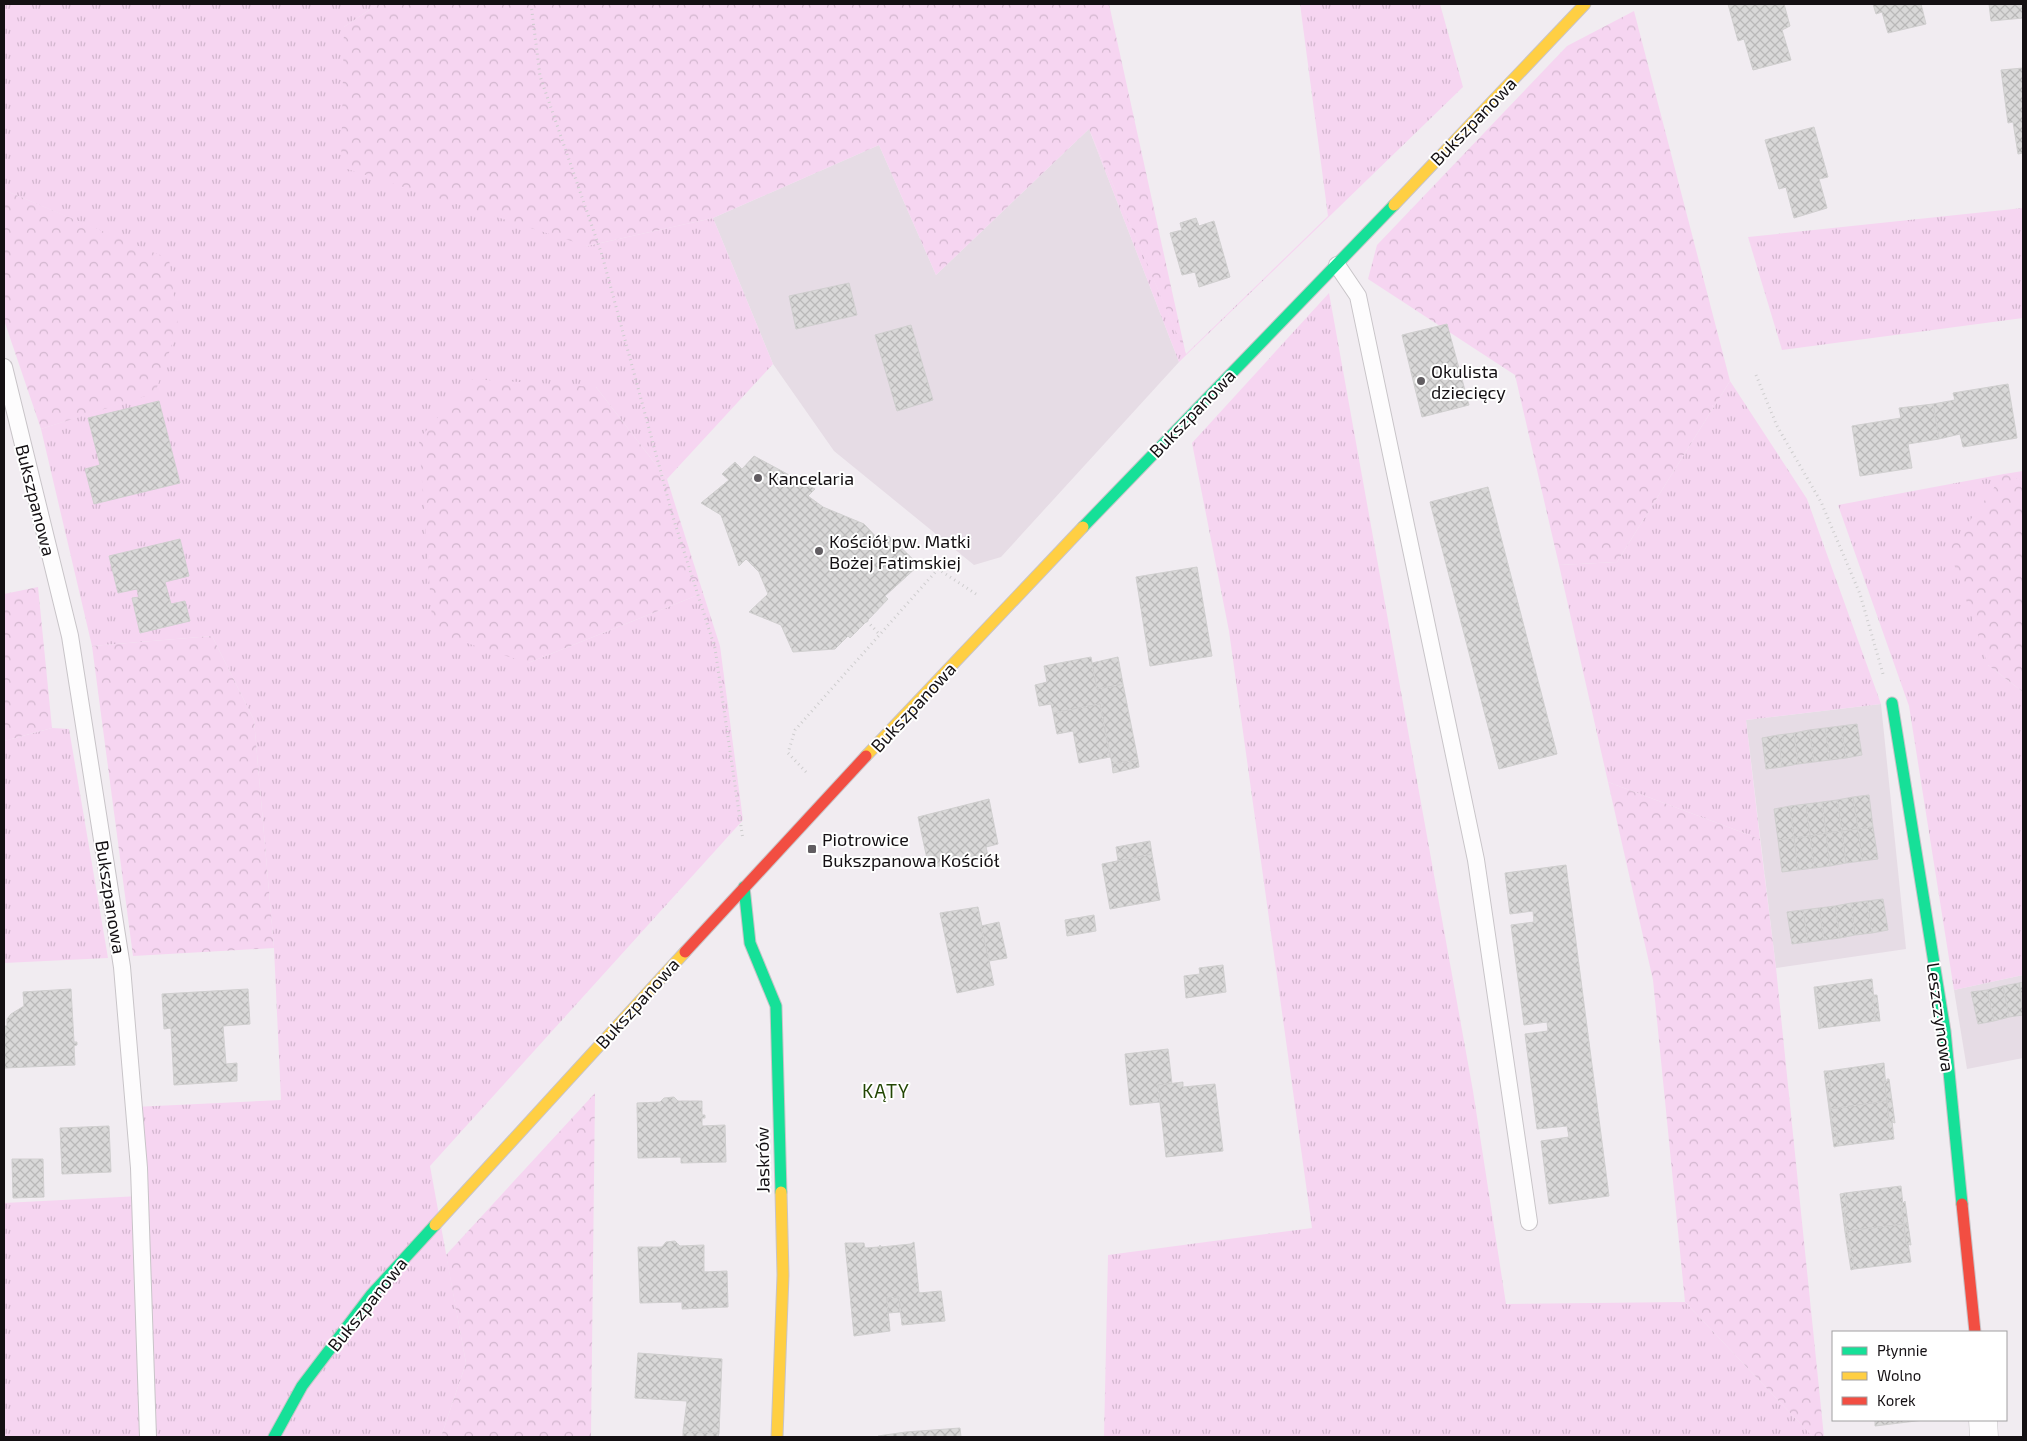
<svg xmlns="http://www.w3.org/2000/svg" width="2027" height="1441" viewBox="0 0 2027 1441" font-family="'Exo 2',sans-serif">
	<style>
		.built { fill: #e6dce5 }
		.grass { fill: url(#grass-tufts) }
		.forest { fill: url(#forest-crowns) }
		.building { fill: url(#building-cross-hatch); stroke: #d0cfcf }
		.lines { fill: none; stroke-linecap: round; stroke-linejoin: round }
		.lane-casing { stroke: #c8c4c8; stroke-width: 18 }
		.street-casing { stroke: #c8c4c8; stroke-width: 29 }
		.fast-casing { stroke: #c8c4c8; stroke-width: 13 }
		.slow-casing { stroke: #c8c4c8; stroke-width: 13 }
		.jam-casing { stroke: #c8c4c8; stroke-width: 13 }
		.path { stroke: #cecdce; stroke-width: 3; stroke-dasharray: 1 4; stroke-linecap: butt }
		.lane { stroke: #fdfcfd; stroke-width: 16 }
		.street { stroke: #fdfcfd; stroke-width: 28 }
		.fast { stroke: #16e098; stroke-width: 11 }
		.slow { stroke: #ffcf43; stroke-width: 11 }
		.jam { stroke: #f24e42; stroke-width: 11 }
		.poi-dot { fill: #615d61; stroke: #fff; stroke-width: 2 }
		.labels { text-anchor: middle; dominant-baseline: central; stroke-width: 4; stroke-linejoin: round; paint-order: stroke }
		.street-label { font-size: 18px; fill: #141013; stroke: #fff }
		.poi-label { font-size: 18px; fill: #141013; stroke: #fff; text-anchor: start }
		.neighbourhood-label { font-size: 19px; letter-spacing: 1px; fill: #234704; stroke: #fff }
	</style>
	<defs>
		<pattern id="grass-tufts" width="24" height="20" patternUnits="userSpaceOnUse" patternTransform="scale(1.25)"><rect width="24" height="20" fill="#f6d5f1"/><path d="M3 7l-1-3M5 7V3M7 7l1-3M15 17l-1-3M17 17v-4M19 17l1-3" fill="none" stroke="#d2b6ce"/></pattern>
		<pattern id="forest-crowns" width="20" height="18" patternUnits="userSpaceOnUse" patternTransform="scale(1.25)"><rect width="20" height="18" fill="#f6d5f1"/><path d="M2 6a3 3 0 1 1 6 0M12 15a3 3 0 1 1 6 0" fill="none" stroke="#d2b6ce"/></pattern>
		<pattern id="building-cross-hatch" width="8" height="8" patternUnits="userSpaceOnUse" patternTransform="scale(1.25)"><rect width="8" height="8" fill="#d9d8d8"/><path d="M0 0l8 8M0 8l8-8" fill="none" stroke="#b9b8b8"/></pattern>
	</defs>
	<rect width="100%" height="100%" fill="#f1ecf1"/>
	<g class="built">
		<polygon points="1089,129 1179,362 1001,557 974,565 834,451 773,364 713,218 879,145 936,275"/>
		<polygon points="1881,704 1906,949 1776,968 1746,720"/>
		<polygon points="2023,975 2023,1058 1967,1069 1954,990"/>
	</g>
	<g class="grass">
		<polygon points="4,4 378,4 344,27 587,246 713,218 773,364 667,479 596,387 528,663 703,593 720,646 743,820 430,1166 466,1363 441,1437 4,1437 4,1203 140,1196 134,1107 281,1100 274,948 254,720 212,636 92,646 41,429 155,392 169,260 4,190"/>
		<polygon points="1300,4 1440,4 1463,87 1179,362 1089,129 1186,354 1328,216"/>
		<polygon points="2023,208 2023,318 1782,350 1748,237"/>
		<polygon points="1329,293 1473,1091 1506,1304 1685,1302 1813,1437 1104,1437 1108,1255 1312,1228 1229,631 1192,443"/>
		<polygon points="1730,381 1807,499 1881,704 1746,720 1760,839 1608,782 1559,565 1617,562"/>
		<polygon points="2023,471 2023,481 2004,475 1988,665 2023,692 2023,975 1954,990 1909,706 1838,505 2004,474"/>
		<polygon points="52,728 69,729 108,958 4,963 4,741"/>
	</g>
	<g class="forest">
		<polygon points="378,4 1109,4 1186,355 1089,129 936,275 879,145 713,218 587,246 341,167 344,27"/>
		<polygon points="1634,11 1730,381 1617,562 1559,565 1515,375 1368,279 1377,245 1567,46"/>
		<polygon points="4,190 169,259 178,327 155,393 41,429 4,320"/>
		<polygon points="471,379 596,387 667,479 703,593 528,663 433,632 419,439"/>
		<polygon points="2004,474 2023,481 2023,692 1988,665 1949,549"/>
		<polygon points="38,587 52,728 4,741 4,594"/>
		<polygon points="212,636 254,720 274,948 133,956 92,646"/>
		<polygon points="1608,782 1760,839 1776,968 1824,1437 1813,1437 1685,1302 1653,980"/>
		<polygon points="595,1093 591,1437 441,1437 466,1363 446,1255"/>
	</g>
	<g class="building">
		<polygon points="1728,4 1784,4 1790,26 1782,30 1791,60 1753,70 1744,39 1738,41"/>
		<polygon points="1873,4 1921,4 1926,24 1888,33 1882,12 1876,14"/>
		<polygon points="1989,4 2023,4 2023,18 1991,21"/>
		<polygon points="2023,68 2023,153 2018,154 2013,122 2008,123 2001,70"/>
		<polygon points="1814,127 1828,177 1819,179 1827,208 1794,218 1786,187 1779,189 1765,140"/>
		<polygon points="1196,218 1199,226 1214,221 1230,277 1199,287 1195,272 1182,275 1170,233 1182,230 1180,223"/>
		<polygon points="849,283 857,315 796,329 789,296"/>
		<polygon points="1447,324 1469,405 1422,417 1402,335"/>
		<polygon points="911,325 933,400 897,411 875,335"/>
		<polygon points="2008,384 2017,438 1963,447 1960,434 1939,439 1933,404 1955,400 1953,393"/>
		<polygon points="159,401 180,483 94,504 85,469 100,465 88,418"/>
		<polygon points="1933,404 1939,439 1908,444 1912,468 1860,476 1852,426 1901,418 1899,408"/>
		<polygon points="754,456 815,489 808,496 823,507 864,524 882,543 889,536 919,565 885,596 888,599 867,621 850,638 848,636 835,649 793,652 781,625 749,612 768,594 759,572 746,559 739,566 721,515 701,503 729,480 722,474 735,462 742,469"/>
		<polygon points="1488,487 1557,754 1499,769 1430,502"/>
		<polygon points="180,539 189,576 165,582 171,604 185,601 190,621 140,633 132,598 139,597 137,589 118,593 109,556"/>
		<polygon points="1197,567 1212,656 1150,666 1136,577"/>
		<polygon points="1091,657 1097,689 1123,684 1138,760 1112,764 1100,704 1053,713 1051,704 1039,706 1035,685 1047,682 1044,666"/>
		<polygon points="1118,657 1123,684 1097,689 1092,663"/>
		<polygon points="1100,704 1110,757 1079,763 1073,731 1057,734 1053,713"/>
		<polygon points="1857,724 1862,755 1846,758 1841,726"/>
		<polygon points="1841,726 1846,758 1830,760 1825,728"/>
		<polygon points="1825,728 1830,760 1814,762 1809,730"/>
		<polygon points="1809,730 1814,762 1798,764 1794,733"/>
		<polygon points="1794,733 1798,764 1782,767 1778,735"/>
		<polygon points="1778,735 1782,767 1766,769 1762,738"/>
		<polygon points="1138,760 1139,767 1113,773 1112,764"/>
		<polygon points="1869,795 1873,827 1858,829 1853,797"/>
		<polygon points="1853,797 1858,829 1842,831 1837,800"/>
		<polygon points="989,799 998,844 986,847 988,856 929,868 918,817"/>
		<polygon points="1837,800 1842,831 1826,833 1822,802"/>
		<polygon points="1822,802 1826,833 1810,836 1806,804"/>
		<polygon points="1806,804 1810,836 1794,838 1790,806"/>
		<polygon points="1790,806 1794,838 1778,840 1774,809"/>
		<polygon points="1873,827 1878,859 1862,861 1858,829"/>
		<polygon points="1858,829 1862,861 1846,863 1842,831"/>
		<polygon points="1842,831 1846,863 1830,866 1826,833"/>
		<polygon points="1826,833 1830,866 1814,868 1810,836"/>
		<polygon points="1810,836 1814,868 1798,870 1794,838"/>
		<polygon points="1794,838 1798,870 1782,872 1778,840"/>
		<polygon points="1150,841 1152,854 1118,861 1116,847"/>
		<polygon points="1152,854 1160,900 1110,909 1102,864"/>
		<polygon points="1566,865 1609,1196 1549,1204 1541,1141 1569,1137 1567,1126 1537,1129 1525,1034 1548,1031 1547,1022 1524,1025 1511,925 1534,922 1533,911 1510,914 1505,873"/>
		<polygon points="1883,899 1888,930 1872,933 1867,901"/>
		<polygon points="1867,901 1872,933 1855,935 1851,903"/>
		<polygon points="1851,903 1855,935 1840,938 1835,906"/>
		<polygon points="1835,906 1840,938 1824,940 1819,908"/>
		<polygon points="978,907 994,985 957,993 940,913"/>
		<polygon points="1819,908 1824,940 1808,942 1803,910"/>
		<polygon points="1803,910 1808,942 1792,944 1787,912"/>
		<polygon points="1094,915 1096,931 1067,936 1065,920"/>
		<polygon points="999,922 1007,958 989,961 981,926"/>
		<polygon points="1223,965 1226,992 1186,998 1184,976 1200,974 1199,968"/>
		<polygon points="1872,979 1876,1021 1821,1028 1815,987"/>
		<polygon points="2023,982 2023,1005 2019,983"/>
		<polygon points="2019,983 2023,1015 2009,1017 2003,986"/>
		<polygon points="2003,986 2009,1017 1994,1021 1987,990"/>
		<polygon points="1814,987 1815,987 1821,1028 1819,1029"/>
		<polygon points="71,989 74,1042 77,1042 77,1045 74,1046 75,1065 4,1068 4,1026 7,1026 7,1019 11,1014 24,1006 23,992"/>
		<polygon points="248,989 250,1024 223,1026 226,1064 237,1063 237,1081 174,1085 171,1028 164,1029 162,994"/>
		<polygon points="1987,990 1994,1021 1978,1024 1971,992"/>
		<polygon points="1874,995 1877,995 1880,1021 1876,1021 1872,998 1875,998"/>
		<polygon points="1168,1049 1172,1084 1158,1085 1160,1102 1130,1105 1125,1054"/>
		<polygon points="1884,1063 1887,1101 1830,1109 1827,1087 1830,1087 1828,1071"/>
		<polygon points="1824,1071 1828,1071 1830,1087 1827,1087 1830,1109 1829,1109"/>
		<polygon points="1887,1079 1889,1079 1892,1101 1887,1101 1884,1081 1887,1082"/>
		<polygon points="1183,1082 1183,1087 1215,1084 1223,1151 1166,1157 1158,1085"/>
		<polygon points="674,1097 678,1101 702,1101 702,1115 705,1115 705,1118 702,1118 702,1126 725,1125 726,1162 681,1163 681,1157 638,1158 637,1103 660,1102 664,1098"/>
		<polygon points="1887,1101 1889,1121 1892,1121 1894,1139 1838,1146 1836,1130 1833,1131 1830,1109"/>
		<polygon points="1887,1101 1892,1101 1895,1123 1889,1121"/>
		<polygon points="1829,1109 1830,1109 1833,1131 1836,1130 1838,1146 1834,1147"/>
		<polygon points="109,1126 111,1172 62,1174 60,1128"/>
		<polygon points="12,1159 43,1159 44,1197 13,1198"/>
		<polygon points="1901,1186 1903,1205 1901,1205 1904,1224 1847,1231 1844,1210 1847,1210 1845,1193"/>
		<polygon points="1845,1193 1847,1210 1844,1210 1847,1231 1845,1232 1840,1194"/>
		<polygon points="1905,1201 1908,1224 1904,1224 1901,1205"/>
		<polygon points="1904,1224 1906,1244 1908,1243 1911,1262 1854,1269 1847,1231"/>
		<polygon points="1904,1224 1908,1224 1911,1245 1906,1244"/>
		<polygon points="1847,1231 1850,1254 1852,1253 1854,1269 1851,1270 1845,1232"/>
		<polygon points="675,1241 680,1246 704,1245 704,1272 727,1271 728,1307 682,1309 682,1302 640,1303 638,1247 662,1247 666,1242"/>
		<polygon points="914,1242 919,1293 941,1291 945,1321 902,1325 899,1297 887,1298 890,1331 854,1336 845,1243 864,1243 865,1248 879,1247 880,1245 881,1247 911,1244"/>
		<polygon points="899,1297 900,1312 888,1313 887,1298"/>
		<polygon points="638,1353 722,1359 719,1433 683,1431 687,1401 635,1398"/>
		<polygon points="1875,1420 1924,1420 1875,1426"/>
		<polygon points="960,1428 961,1437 878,1437 878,1436 906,1432"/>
		<polygon points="683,1431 719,1433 718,1437 683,1437"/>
	</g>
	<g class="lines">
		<defs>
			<g id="lane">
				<polyline points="1337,265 1358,296 1476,860 1529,1222"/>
				<polyline points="4,367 70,636 122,967 139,1168 148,1437"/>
			</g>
			<polyline id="street" points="1983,1420 1984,1437"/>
			<g id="fast">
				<polyline points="1083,527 1394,205"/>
				<polyline points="1892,703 1945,1031 1962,1204"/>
				<polyline points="744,887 750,943 776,1006 781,1192"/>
				<polyline points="274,1437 302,1386 371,1295 435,1225"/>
			</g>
			<g id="slow">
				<polyline points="1394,205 1585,4"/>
				<polyline points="866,756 1083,527"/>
				<polyline points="435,1225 685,952"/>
				<polyline points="777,1437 783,1275 781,1192"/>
			</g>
			<g id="jam">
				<polyline points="685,952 866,756"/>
				<polyline points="1962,1204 1975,1332"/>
			</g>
		</defs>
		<use href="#lane" class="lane-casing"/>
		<use href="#street" class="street-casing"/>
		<use href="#fast" class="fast-casing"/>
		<use href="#slow" class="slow-casing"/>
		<use href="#jam" class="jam-casing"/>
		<g class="path">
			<polyline points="531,4 540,76 602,255 673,517 715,648 743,840"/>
			<polyline points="1756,375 1777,426 1821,502 1860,594 1883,674"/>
			<polyline points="867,621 880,635"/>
			<polyline points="806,772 788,753 795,730 938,569 976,594"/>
		</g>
		<use href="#lane" class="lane"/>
		<use href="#street" class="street"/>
		<use href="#fast" class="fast"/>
		<use href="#slow" class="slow"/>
		<use href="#jam" class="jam"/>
	</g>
	<g class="poi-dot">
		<circle cx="1421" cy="381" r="5"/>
		<circle cx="758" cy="478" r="5"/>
		<circle cx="819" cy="551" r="5"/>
		<rect x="807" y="844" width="10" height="10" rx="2.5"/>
	</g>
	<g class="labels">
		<g class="street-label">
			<text transform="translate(1473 121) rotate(-46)">Bukszpanowa</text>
			<text transform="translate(1192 413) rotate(-46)">Bukszpanowa</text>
			<text transform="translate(36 500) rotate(76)">Bukszpanowa</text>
			<text transform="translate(913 707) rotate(-47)">Bukszpanowa</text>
			<text transform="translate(111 897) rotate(81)">Bukszpanowa</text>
			<text transform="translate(637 1003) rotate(-48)">Bukszpanowa</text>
			<text transform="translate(1941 1017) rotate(82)">Leszczynowa</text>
			<text transform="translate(762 1160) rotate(-91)">Jaskrów</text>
			<text transform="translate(367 1304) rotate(-51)">Bukszpanowa</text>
		</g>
		<g class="poi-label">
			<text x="1431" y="371">Okulista<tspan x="1431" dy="21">dziecięcy</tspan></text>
			<text x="768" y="478">Kancelaria</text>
			<text x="829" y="541">Kościół pw. Matki<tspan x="829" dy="21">Bożej Fatimskiej</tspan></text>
			<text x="822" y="839">Piotrowice<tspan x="822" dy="21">Bukszpanowa Kościół</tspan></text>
		</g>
		<g class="neighbourhood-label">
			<text x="886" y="1090">KĄTY</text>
		</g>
	</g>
	<rect width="2027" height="1441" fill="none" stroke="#141013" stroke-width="10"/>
	<rect x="1832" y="1331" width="175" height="90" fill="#ffffff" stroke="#a19fa1"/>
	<rect x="1842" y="1347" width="25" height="8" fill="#16e098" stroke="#a19fa1"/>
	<text x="1877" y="1356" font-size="15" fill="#141013">Płynnie</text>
	<rect x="1842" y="1372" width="25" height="8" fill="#ffcf43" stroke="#a19fa1"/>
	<text x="1877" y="1381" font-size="15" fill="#141013">Wolno</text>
	<rect x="1842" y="1397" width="25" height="8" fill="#f24e42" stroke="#a19fa1"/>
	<text x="1877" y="1406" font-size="15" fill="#141013">Korek</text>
</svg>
